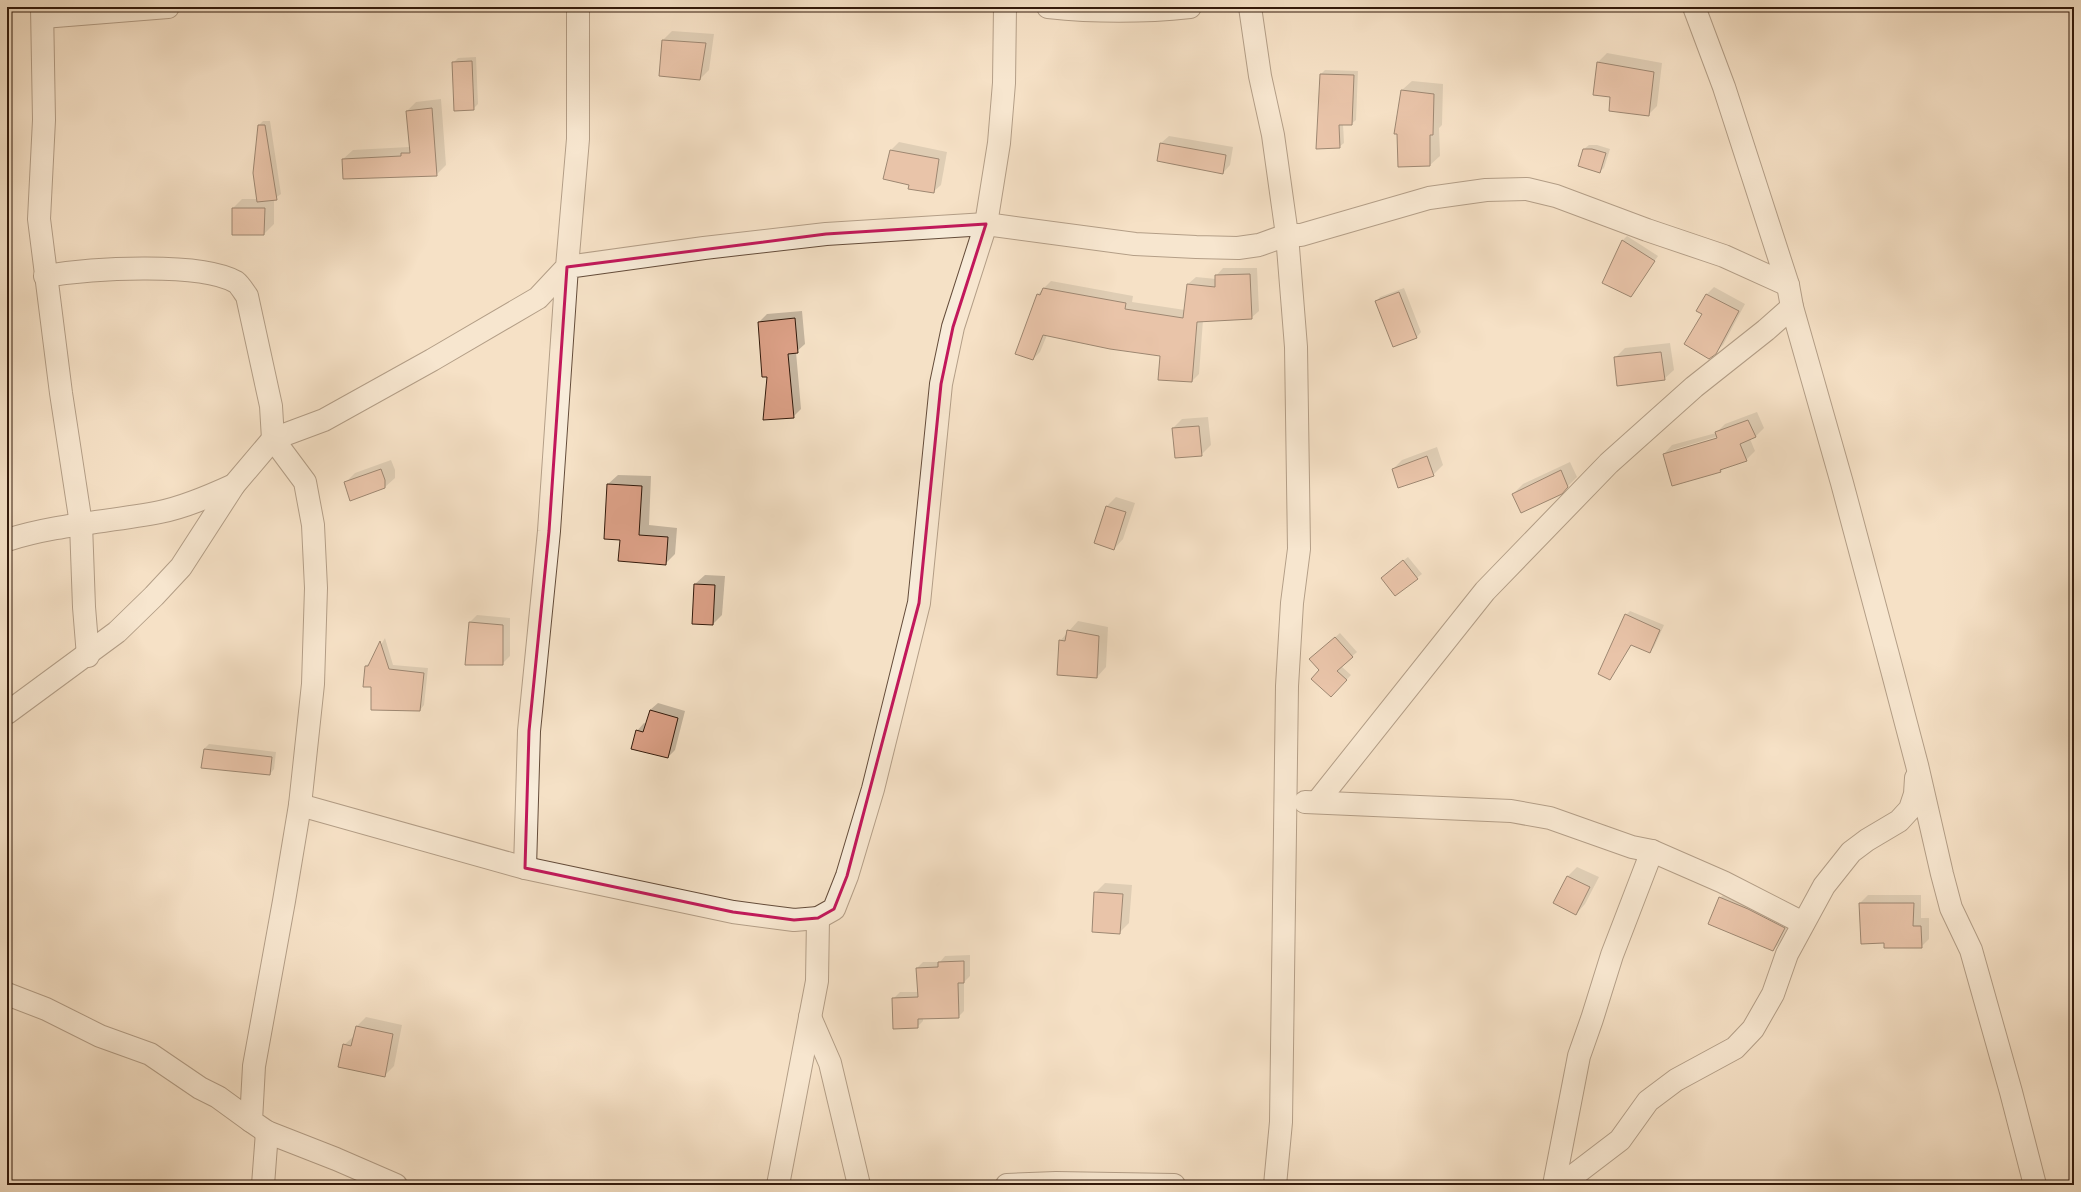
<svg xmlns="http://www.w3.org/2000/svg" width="2081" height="1192" viewBox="0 0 2081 1192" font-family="'Old Standard TT',serif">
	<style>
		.shadow { fill: #0003; fill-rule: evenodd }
		.building { fill: #da9f85; stroke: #331a0b }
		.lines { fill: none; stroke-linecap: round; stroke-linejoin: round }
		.street-casing { stroke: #644c3a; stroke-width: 24 }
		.street { stroke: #f8ecda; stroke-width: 22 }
		.marked { fill: none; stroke: #c2185b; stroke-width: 3; stroke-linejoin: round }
	</style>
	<rect width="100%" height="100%" fill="#f5e1c6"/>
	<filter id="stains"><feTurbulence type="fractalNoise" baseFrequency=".005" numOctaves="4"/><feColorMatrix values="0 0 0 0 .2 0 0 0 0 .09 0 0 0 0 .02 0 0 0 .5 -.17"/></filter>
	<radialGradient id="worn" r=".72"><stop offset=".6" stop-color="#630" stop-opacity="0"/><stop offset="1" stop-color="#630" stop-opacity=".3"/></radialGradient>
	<g class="shadow">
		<polygon points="672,31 714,34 709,70 700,79 663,40"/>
		<polygon points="1607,53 1662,63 1657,106 1648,115 1611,96 1594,94 1598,62"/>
		<polygon points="476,57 478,104 473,109 453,63 458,58"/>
		<polygon points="1325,70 1358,71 1356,120 1351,124 1343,124 1344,143 1339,147 1321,74"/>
		<polygon points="1412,81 1443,84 1442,125 1439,128 1440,156 1430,165 1402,90"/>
		<polygon points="441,99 446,165 436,175 343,159 353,150 409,147 411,145 407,111 416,102"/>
		<polygon points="263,121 270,121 281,194 274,199 274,224 264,234 233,208 242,199 258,199 259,125"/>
		<polygon points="1169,136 1233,147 1230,165 1223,173 1161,143"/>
		<polygon points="899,142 947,152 941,185 933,192 884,178 891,150"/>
		<polygon points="1589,145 1597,145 1610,149 1604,168 1599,172 1584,149"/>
		<polygon points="1627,236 1658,256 1630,296 1603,283 1623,240"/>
		<polygon points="1223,268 1257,268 1259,311 1251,318 1203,320 1199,374 1192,381 1161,355 1047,335 1040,352 1033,359 1038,294 1051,281 1133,296 1132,302 1185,310 1188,284 1196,277 1216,279 1216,276"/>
		<polygon points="1714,287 1745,304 1723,345 1715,353 1703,314 1698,311 1707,294"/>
		<polygon points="1404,288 1421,332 1417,337 1393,346 1376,302 1380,297"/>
		<polygon points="802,311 805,344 796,352 801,409 793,417 768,376 759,322 767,314"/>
		<polygon points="1670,343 1674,370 1664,379 1615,358 1625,348"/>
		<path d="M1757,412L1764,428L1755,437L1750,439L1755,451L1746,460L1724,468L1721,471L1664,454L1672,445L1716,433L1725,424ZM1722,435V437L1672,452V450Z"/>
		<polygon points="1208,417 1211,445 1201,455 1173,428 1182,419"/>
		<polygon points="1437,447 1443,465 1433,475 1393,469 1402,460"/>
		<polygon points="391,460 395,470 395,478 385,487 345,483 355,473"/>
		<polygon points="1570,462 1577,477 1561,493 1513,494 1523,484"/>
		<polygon points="618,475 651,476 649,525 677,528 675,554 665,564 621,539 608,484"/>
		<polygon points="1116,497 1135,503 1123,539 1114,549 1095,543 1107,506"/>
		<polygon points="1408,557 1422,574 1395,595 1387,573"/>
		<polygon points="705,575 725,576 722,615 713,624 695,584"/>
		<polygon points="1630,611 1664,625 1654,647 1650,652 1632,644 1610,679 1626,615"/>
		<polygon points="477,615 510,618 510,656 502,664 470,622"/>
		<polygon points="1078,621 1108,627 1106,667 1097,677 1060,641"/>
		<polygon points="1340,633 1357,652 1341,666 1351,675 1331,696 1315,655"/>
		<polygon points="385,638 393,665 428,668 424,705 420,710 372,687 365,666 371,662"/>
		<polygon points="658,703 685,711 675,750 668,757 637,731 644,723 646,724 650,710"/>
		<polygon points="209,744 276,752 274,769 270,774 203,767 204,749"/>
		<polygon points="1577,867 1599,877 1585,904 1576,914 1568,876"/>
		<polygon points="1105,883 1132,885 1129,923 1119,933 1095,893"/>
		<polygon points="1728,890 1792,920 1781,942 1773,950 1720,898"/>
		<polygon points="1868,895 1921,895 1921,918 1929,918 1929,939 1921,947 1885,942 1860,903"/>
		<polygon points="970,955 970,976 964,982 964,1011 958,1017 923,1018 923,1021 917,1027 893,999 900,992 919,992 917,968 923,962 940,962 945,956"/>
		<polygon points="366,1017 402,1025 394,1066 385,1075 344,1045 355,1035 357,1026"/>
	</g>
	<g class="building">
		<polygon points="662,40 706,43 700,80 659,76"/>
		<polygon points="472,61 474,110 454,111 452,62"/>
		<polygon points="1597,62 1654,72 1649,116 1609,111 1610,97 1593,95"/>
		<polygon points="1320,74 1354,75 1352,125 1339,125 1340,148 1316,149"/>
		<polygon points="1401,90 1434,94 1433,135 1430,135 1430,166 1398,167 1397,134 1394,134"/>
		<polygon points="432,108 437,176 343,179 342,159 401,156 401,153 410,153 406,111"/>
		<polygon points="258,125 265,125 277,200 257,202 253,173"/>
		<polygon points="1160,143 1226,155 1223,174 1157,161"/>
		<polygon points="1583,149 1592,149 1606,153 1600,173 1578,166"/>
		<polygon points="890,150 939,159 934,193 908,189 909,185 883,179"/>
		<polygon points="232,208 265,208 264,235 232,235"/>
		<polygon points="1622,240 1655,261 1631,297 1602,283"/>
		<polygon points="1250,274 1252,319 1197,322 1192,382 1158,380 1160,356 1110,349 1043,335 1033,360 1015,354 1037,294 1040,295 1043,288 1126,303 1125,309 1183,318 1187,284 1215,287 1215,275"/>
		<polygon points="1399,292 1417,338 1393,347 1375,301"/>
		<polygon points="1706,294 1739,311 1716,354 1709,359 1684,344 1702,314 1696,311"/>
		<polygon points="795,318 798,353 788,354 794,418 763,420 767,377 762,377 758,322"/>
		<polygon points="1661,352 1665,380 1617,386 1614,357"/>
		<polygon points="1748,420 1756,437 1740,444 1747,461 1720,470 1721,472 1672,486 1663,454 1717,438 1715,432"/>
		<polygon points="1199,426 1202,456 1175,458 1172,428"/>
		<polygon points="1427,456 1434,476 1398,488 1392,469"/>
		<polygon points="381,469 385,480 385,488 350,501 344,482"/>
		<polygon points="1561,470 1568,487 1562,494 1521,513 1512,494"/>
		<polygon points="607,484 642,486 639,535 668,537 666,565 618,561 620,540 604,539"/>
		<polygon points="1106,506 1126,512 1114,550 1094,543"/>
		<polygon points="1403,560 1418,579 1395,596 1381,578"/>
		<polygon points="694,584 715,585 713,625 692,624"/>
		<polygon points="1625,614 1660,630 1650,653 1631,645 1610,680 1598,674"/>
		<polygon points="469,622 503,625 503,665 465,665"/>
		<polygon points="1067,630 1099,636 1097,678 1057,675 1059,640 1065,641"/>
		<polygon points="1335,637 1353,657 1337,671 1347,680 1331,697 1311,679 1319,670 1309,659"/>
		<polygon points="380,641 389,669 424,673 420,711 371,710 371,687 363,687 365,666 368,666"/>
		<polygon points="650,710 678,718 668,758 631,749 636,730 643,732"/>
		<polygon points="204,749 272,757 270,775 201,768"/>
		<polygon points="1567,876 1590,887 1576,915 1553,903"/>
		<polygon points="1094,892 1123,894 1120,934 1092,932"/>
		<polygon points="1719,897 1748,909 1785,928 1773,951 1708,924"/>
		<polygon points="1859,903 1914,903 1913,926 1921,926 1922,948 1884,948 1884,943 1861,944"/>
		<polygon points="964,961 964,983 958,983 959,1018 918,1019 918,1028 893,1029 892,998 918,997 916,968 938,967 938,962"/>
		<polygon points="356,1026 393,1034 385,1077 338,1067 343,1044 351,1046"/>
	</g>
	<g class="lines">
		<defs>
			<g id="street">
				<polyline points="42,7 44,120 39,219 61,393 81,524 84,607 88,656"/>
				<path d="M1048,7C1095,12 1143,12 1190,7"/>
				<polyline points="1250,7 1260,76 1273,135 1287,235 1296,347 1299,549 1292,603 1287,686 1281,1122 1275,1185"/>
				<polyline points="1694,7 1724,87 1788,285 1792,307 1842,483 1892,670 1917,765 1942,874 1951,908 1971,950 2011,1092 2035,1185"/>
				<polyline points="43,17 168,7"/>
				<path d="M45,276C88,269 199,261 236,282C240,285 244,292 247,296L271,406L273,439L305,482L313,525L316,588L313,684L300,805L284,901L254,1066L251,1121L267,1132L336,1159L396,1185"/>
				<path d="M7,540C57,524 109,522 160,512C185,507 210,496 234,485"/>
				<polyline points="7,713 117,632 154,596 181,567 234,485 273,439 324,420 432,360 538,298 567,267 578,139 578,7"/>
				<polyline points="1305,802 1511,811 1550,818 1632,847 1652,851 1723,882 1803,923"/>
				<polyline points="1317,802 1485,591 1609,463 1694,387 1766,330 1792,307"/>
				<polyline points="300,805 525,868 733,912 794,920 818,918 834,909 847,876 873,789 919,603 941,384 953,327 986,224 999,143 1004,83 1005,7"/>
				<polyline points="525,868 529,731 549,531 567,267 704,248 826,234 986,224 1135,244 1196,247 1238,248 1259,245 1287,235 1301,235 1429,198 1486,190 1527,189 1556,196 1647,230 1724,256 1788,285"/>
				<polyline points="7,994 46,1009 100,1036 150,1054 200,1088 218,1097 251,1121"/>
				<polyline points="810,1017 830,1063 859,1185"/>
				<polyline points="263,1185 267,1132"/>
				<polyline points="778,1185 817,981 818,918"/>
				<polyline points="1007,1185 1056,1183 1174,1185"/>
				<polyline points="1554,1185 1579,1056 1592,1019 1612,955 1652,851"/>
				<polyline points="1561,1185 1620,1140 1648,1101 1676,1080 1735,1048 1753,1029 1773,994 1787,954 1824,886 1851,852 1867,840 1899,821 1910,809 1915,794 1916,778"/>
			</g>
		</defs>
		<use href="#street" class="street-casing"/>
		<use href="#street" class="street"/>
	</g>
	<path d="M0 0H2081V1192H0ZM986,224L953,327L941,384L919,603L847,876L834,909L818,918L794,920L733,912L525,868L529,731L549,531L567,267L826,234Z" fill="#f5e1c6" fill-opacity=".55" fill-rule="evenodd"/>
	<path class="marked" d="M986,224L953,327L941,384L919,603L847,876L834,909L818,918L794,920L733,912L525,868L529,731L549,531L567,267L826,234Z"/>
	<rect width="2081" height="1192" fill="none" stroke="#f5e1c6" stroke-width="24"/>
	<rect x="8" y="8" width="2065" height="1176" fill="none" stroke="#331a0b" stroke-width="2"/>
	<rect x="12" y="12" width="2057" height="1168" fill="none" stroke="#331a0b"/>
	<rect width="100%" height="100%" filter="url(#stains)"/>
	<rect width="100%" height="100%" fill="url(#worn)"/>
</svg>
